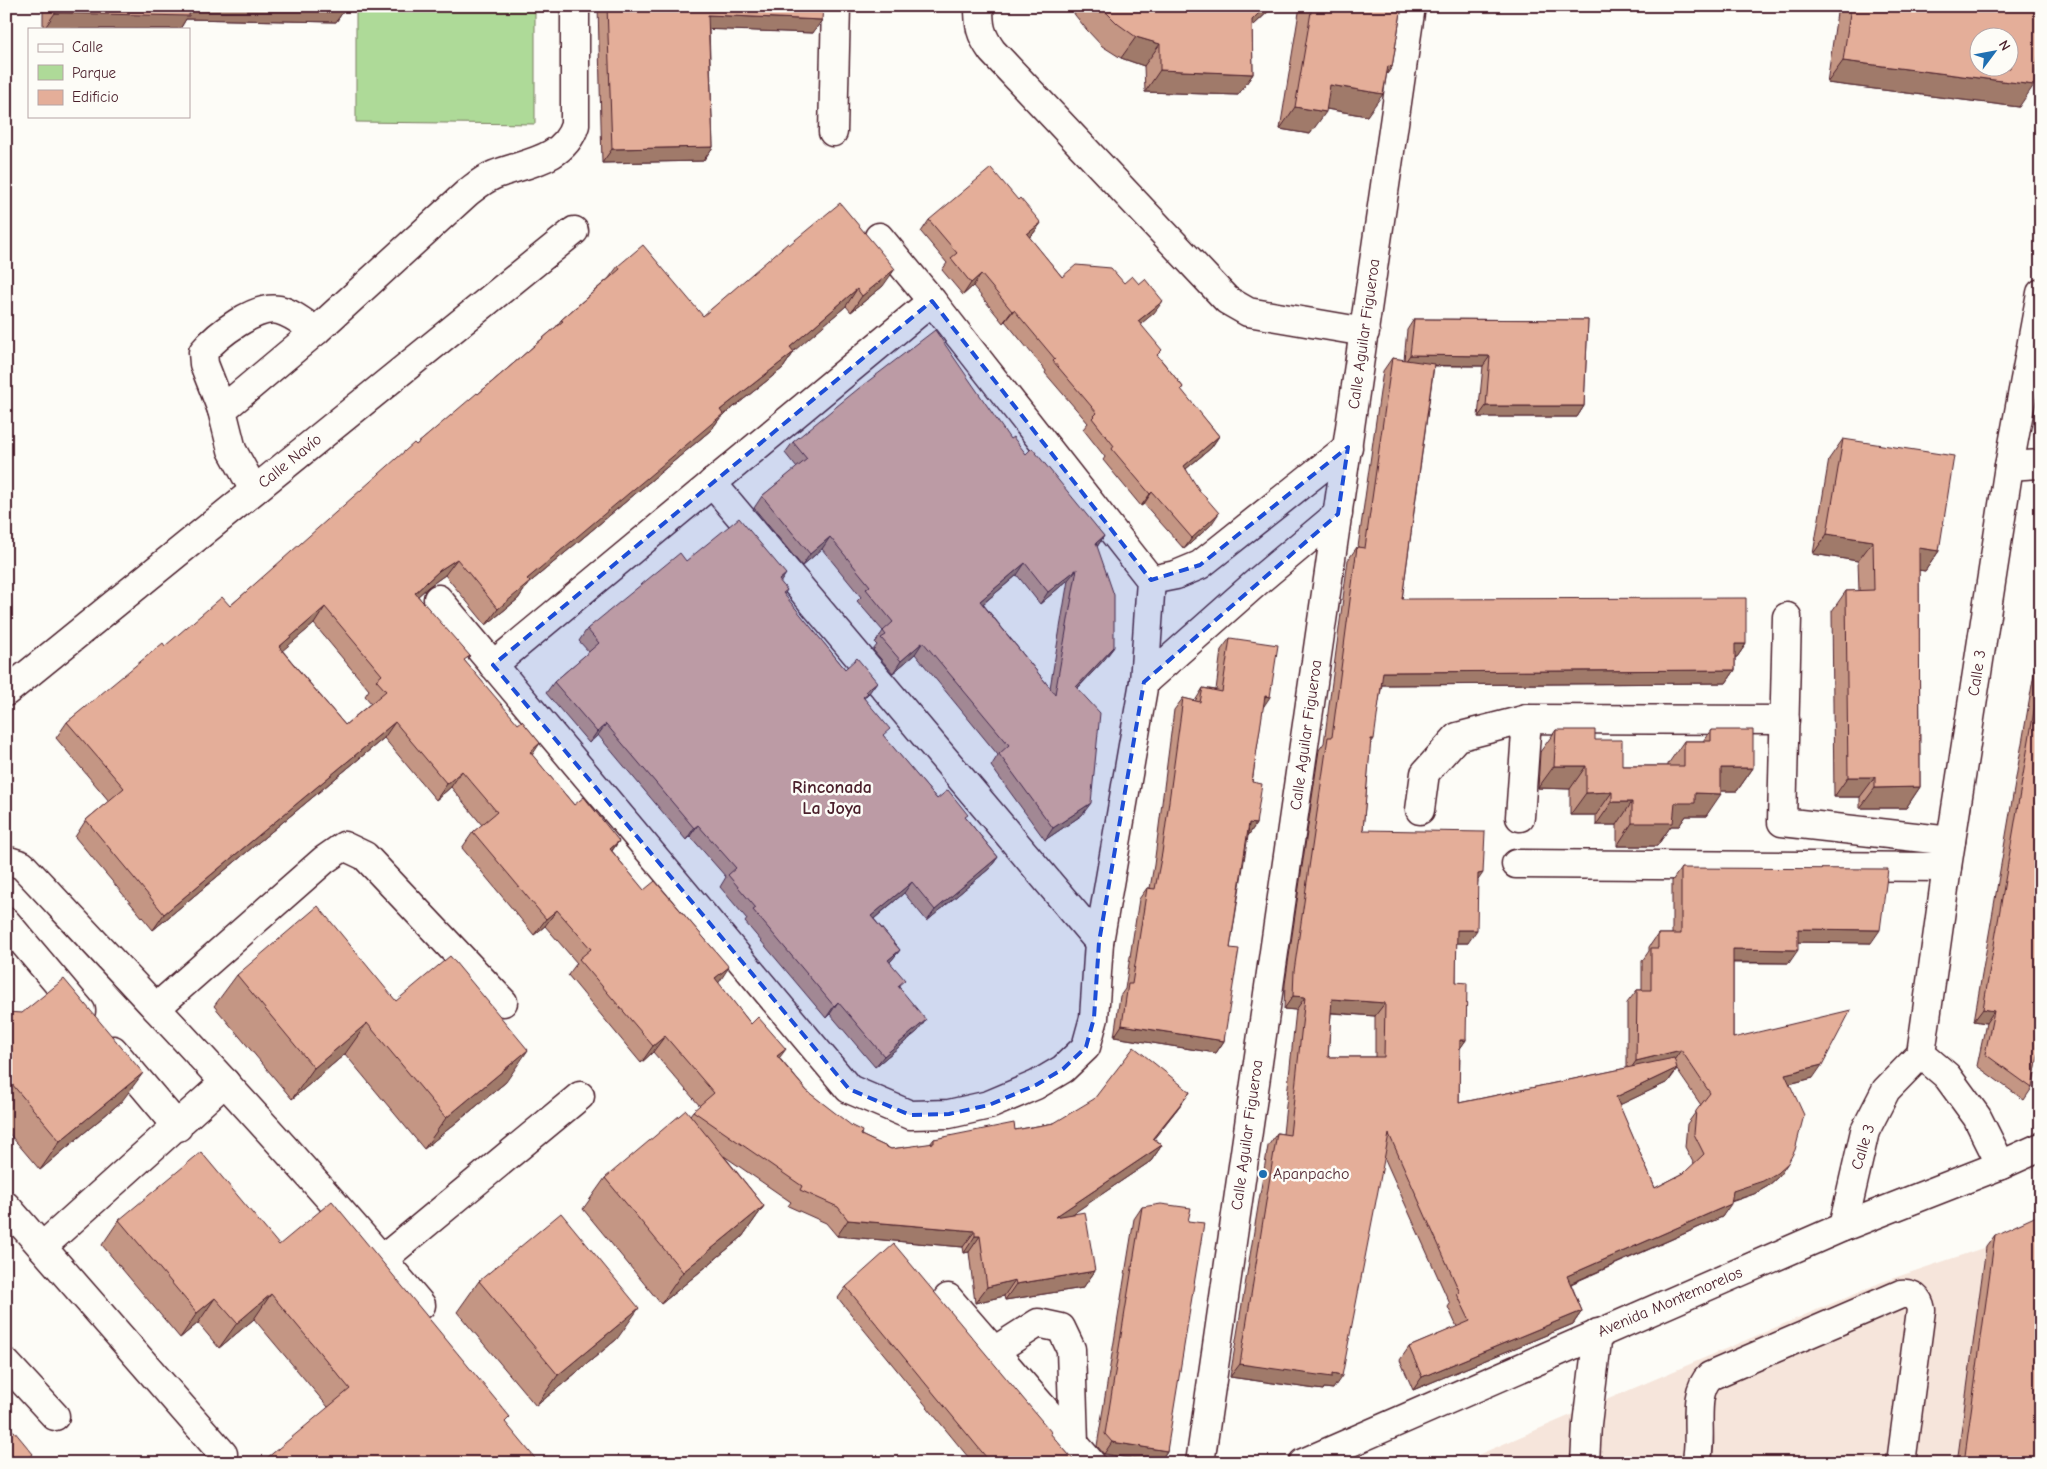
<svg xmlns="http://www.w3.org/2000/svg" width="2047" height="1469" viewBox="0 0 2047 1469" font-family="'Comic Neue',sans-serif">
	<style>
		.built { fill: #f6e5db }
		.park { fill: #aeda98; stroke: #7c7c62 }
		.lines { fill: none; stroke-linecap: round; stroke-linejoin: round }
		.minor-casing { stroke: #4a1f2b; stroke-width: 31 }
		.minor { stroke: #fdfcf7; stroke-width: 28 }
		.wall { fill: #c49684; stroke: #4a1f2b; fill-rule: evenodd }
		.shaded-wall { fill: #a07a6b; stroke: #4a1f2b }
		.building { fill: #e4ae99; stroke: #4a1f2b; fill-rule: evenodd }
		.marked { fill: #1d4ed8; fill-opacity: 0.2; stroke: #1d4ed8; stroke-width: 4; stroke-dasharray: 10 6; stroke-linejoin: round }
		.poi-dot { fill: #1f6fb2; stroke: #fdfcf7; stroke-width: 2 }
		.labels { text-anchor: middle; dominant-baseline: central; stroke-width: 5; stroke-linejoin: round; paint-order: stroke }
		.street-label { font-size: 16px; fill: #4a1f2b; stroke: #fdfcf7 }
		.poi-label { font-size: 16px; fill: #4a1f2b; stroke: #fdfcf7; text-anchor: start }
		.neighbourhood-label { font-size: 18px; font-weight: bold; fill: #4a1f2b; stroke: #fdfcf7 }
	</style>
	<rect width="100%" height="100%" fill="#fdfcf7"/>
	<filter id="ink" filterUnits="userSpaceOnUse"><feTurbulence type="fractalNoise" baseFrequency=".02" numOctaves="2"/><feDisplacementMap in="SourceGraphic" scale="10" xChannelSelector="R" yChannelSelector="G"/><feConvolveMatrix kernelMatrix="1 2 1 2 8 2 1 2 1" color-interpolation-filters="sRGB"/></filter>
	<g filter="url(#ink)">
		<polygon class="built" points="1986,1247 1957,1463 1459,1463 1882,1282"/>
		<polygon class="park" points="356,6 535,6 535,124 356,122"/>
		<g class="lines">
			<defs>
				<g id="minor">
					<path d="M979,6C979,26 980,34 992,51L1227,300L1248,312L1365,332"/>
					<polyline points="833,132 836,6"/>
					<path d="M222,410L204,364L203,352C217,335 256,305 279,310C292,313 305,324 316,331"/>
					<polyline points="2009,466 2041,464"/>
					<polyline points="712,483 1099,942"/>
					<path d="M254,490L232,450L222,410L316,331L468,192C476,186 484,179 494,175C524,163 564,161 575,125V6"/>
					<polyline points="1151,580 1176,575 1200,565 1348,447"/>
					<polyline points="438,599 849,1089 910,1115 949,1114 989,1105 1036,1085 1063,1069 1086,1047 1094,1018 1099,942 1144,682 1151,580 932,301 879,237"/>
					<polyline points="1787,617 1782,822 1951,841"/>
					<polyline points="493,665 932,301"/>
					<polyline points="1144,682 1257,582 1338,514"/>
					<polyline points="6,692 574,231"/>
					<polyline points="1420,810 1425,773 1457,737 1527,719 1785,720"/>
					<polyline points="1520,817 1527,719"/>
					<path d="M6,860L22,865C157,1009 294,1153 421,1305"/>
					<polyline points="1516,864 1947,867"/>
					<polyline points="6,922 81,1011"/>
					<polyline points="156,1008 324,860 344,846 365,856 503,1002"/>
					<polyline points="113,1050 178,1127"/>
					<polyline points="1921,1054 1947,1076 1977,1117 2001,1165"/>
					<polyline points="6,1206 223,1454"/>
					<polyline points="1843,1227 1865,1131 1886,1090 1921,1054 1947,867 2009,466 2041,293"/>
					<polyline points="42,1247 225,1082"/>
					<polyline points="383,1259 580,1096"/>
					<polyline points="948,1298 1091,1463"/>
					<polyline points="994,1351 1038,1323 1061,1328 1071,1349 1074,1443"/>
					<polyline points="6,1363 55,1416"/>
					<polyline points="1200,1463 1411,6"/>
					<polyline points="1303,1463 1843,1227 2001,1165 2041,1147"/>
					<polyline points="1585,1463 1587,1424 1598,1333"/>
					<path d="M1696,1463C1704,1437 1690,1395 1710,1376L1901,1294C1912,1293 1919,1298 1921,1310L1901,1463"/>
				</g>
			</defs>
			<use href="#minor" class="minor-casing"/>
			<use href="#minor" class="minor"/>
		</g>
		<g class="wall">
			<polygon points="43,6 347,6 336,22 186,19 180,29 43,29"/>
			<polygon points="598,6 823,6 813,33 709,29 713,147 703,161 602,163"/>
			<polygon points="1070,6 1274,6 1252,27 1253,74 1238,95 1145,92 1144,66 1121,58 1102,46 1087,30 1075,15"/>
			<polygon points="1300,6 1402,6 1392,67 1386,75 1367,116 1326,109 1310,134 1280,129"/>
			<polygon points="1838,6 2041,6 2019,107 1827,83"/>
			<polygon points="1018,200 1041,223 1033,234 1029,237 1062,277 1124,283 1154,313 1140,324 1158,356 1183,387 1181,390 1219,436 1211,448 1186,469 1211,525 1184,549 1144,504 1141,506 1103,460 1105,457 1083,429 1088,423 1045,373 1046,371 1005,321 1003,323 973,286 963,295 942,270 947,263 921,232 929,220"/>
			<path d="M789,245L883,286L851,312L846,306L793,351L794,352L783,368L720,418L711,430L528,584L518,599L486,625L445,575L428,587L418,596L532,755L574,805L619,841L612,851L718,983L751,1024L807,1091L861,1135L891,1149L930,1144L934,1139L1015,1130L1054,1123L1190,1092L1178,1108L1154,1138L1162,1145L1151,1161L1072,1214L1095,1271L1083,1288L1005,1300L1004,1296L975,1303L969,1252L964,1253L963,1247L837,1236L826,1223L788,1206L791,1202L724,1156L764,1206L742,1237L661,1304L583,1209L605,1178L690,1115L693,1111L700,1106L653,1052L641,1063L568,975L577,963L545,926L534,935L462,848L473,832L482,825L451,787L436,800L384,738L153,930L75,837L86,820L109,801L56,738L67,722L165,646L230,606L416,445L478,394L556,327L561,320L609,278L618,266L703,316ZM314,624L369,690L365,696L371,703L345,725L282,650Z"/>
			<path d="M1414,319L1588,320L1584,406L1577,417H1478L1483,366H1434L1402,599L1746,644L1737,657H1735V670L1726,683L1382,685L1370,746L1363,830L1478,881L1468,943H1456V982L1466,1040L1460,1048L1459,1103L1627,1068V1003L1637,990H1642V961L1649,951V947L1658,934H1672V881L1681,868L1871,943L1798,942L1789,963H1733V1038L1813,1078L1789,1084L1779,1176L1768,1186L1754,1194L1731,1202L1722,1217L1571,1284L1582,1311L1573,1324L1413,1390L1400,1360L1409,1347L1457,1327L1448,1307L1450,1304L1384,1157L1333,1389L1324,1388L1323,1390L1230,1377L1268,1146L1277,1133L1283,1134L1296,1010L1284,1009L1285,984L1319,750L1324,743L1348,560L1357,547H1358L1383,371L1392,358L1404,360L1407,330ZM1331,1013L1375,1016V1057H1328ZM1677,1070L1701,1105L1687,1124L1685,1147L1694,1164L1684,1173L1655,1188L1619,1105L1668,1082Z"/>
			<path d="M1010,439L1026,454L1104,536L1097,547L1105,659L1077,689L1082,815L1045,840L991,766L998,755L915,654L893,673L873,650L877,645L875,643L883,631L857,601L861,597L822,549L802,566L754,508L762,496L797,468L785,453L793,442ZM1017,575L1040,604L1068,580L1050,688L983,604Z"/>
			<polygon points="1843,439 1939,551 1925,571 1919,570 1920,787 1906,808 1860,808 1860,797 1834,797 1832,611 1846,591 1859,591 1858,561 1813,554 1829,459"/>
			<polygon points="686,561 780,582 787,590 784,595 845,669 869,693 864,698 884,737 937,799 966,818 998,857 990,868 927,921 904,893 874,919 900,950 890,962 900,988 918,1031 875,1067 830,1014 826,1018 745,922 747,919 720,887 726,877 690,836 686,840 598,735 589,743 546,693 554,682 589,652 579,641 587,629"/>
			<polygon points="2041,633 2041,1040 2032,1088 2024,1100 1977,1066 1986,1023 1974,1021"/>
			<polygon points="1230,638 1263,706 1252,782 1256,824 1248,836 1230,948 1224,1041 1216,1053 1114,1037 1120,996 1125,989 1139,899 1147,888 1150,888 1154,865 1174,710 1183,698 1195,701 1203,688 1216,690 1221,650"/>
			<polygon points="1556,730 1595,740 1622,766 1668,766 1668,764 1684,741 1703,741 1711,730 1753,768 1737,791 1721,791 1706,816 1686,816 1679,826 1671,826 1657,846 1617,846 1617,825 1596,825 1596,815 1570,815 1570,789 1538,788 1540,752"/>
			<polygon points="237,975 396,1001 506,1082 424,1149 345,1054 292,1099 214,1006"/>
			<polygon points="6,1012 122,1101 40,1170 6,1130"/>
			<polygon points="1142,1207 1188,1221 1167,1451 1159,1463 1104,1454 1097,1446 1134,1219"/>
			<polygon points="119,1220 279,1245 506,1423 328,1407 254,1319 219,1348 198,1323 180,1338 102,1245"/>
			<polygon points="1995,1235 2041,1463 1957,1463 1986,1247"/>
			<polygon points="479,1281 617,1339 536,1406 457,1312"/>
			<polygon points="846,1287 1051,1435 1076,1463 973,1463 838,1298"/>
		</g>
		<g class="shaded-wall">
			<polygon points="187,6 347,6 336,22 186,19 180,29 44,29 55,13"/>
			<polygon points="1266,6 1274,6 1237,41 1252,20"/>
			<polygon points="708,15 822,20 813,33 699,29"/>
			<polygon points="1136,37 1160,44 1144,66 1121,58"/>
			<polygon points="1843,61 2034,85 2019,107 1827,83"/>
			<polygon points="1388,66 1392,67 1376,89"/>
			<polygon points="1160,70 1253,74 1238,95 1145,92"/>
			<polygon points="1330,85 1383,94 1367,116 1315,107"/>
			<polygon points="1295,107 1326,112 1310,134 1280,129"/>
			<polygon points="713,147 703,161 602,163 612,149"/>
			<polygon points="1041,223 1033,234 1019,246 1027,234"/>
			<polygon points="895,269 883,286 851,312 862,296"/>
			<polygon points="981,274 973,286 963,295 971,283"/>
			<polygon points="857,289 846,306 779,364 790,347"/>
			<polygon points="1163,301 1154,313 1130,333 1138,321"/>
			<polygon points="1014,310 1005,321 1003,323 1012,311"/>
			<polygon points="794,352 783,368 720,418 711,430 528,584 518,599 486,625 498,609 527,579 720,410"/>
			<polygon points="1410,355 1490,356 1483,366 1403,365"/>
			<polygon points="1486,406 1584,406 1577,417 1478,417"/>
			<polygon points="1219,436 1211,448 1175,478 1184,466"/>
			<polygon points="1152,492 1144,504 1141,506 1150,494"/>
			<polygon points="1219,513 1211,525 1184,549 1192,538"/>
			<polygon points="1827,534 1873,541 1858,561 1813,554"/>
			<polygon points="1104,536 1096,548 1096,543"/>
			<polygon points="830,537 822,549 802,566 810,554"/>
			<polygon points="1919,548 1939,551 1925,571 1905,568"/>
			<polygon points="457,559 445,575 428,587 404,609 415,593 440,570"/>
			<polygon points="1025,563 1017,575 972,613 980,601"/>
			<polygon points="1077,569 1068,580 1040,604 1048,592"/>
			<polygon points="786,574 778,586 779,580"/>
			<polygon points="325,607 314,624 268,663 279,647"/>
			<polygon points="923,642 915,654 893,673 901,661"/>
			<polygon points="1735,644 1746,644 1737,657 1726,657"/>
			<polygon points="1114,647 1105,659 1067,699 1076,687"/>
			<polygon points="1735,670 1726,683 1374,685 1383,672"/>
			<polygon points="877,682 869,693 866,696 860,705 866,691"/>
			<polygon points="1265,696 1270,697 1262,709"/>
			<polygon points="395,722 384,738 153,930 164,914"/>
			<polygon points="606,724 598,735 589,743 597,732"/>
			<polygon points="1371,739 1374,739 1365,752"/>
			<polygon points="540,743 529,760 530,752"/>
			<polygon points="1554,766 1586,766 1570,789 1538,788"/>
			<polygon points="1721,768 1753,768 1737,791 1706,791"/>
			<polygon points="462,771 451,787 436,800 447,784"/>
			<polygon points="1848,777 1875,777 1860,797 1834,797"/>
			<polygon points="1920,787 1906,808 1860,808 1875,788"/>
			<polygon points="1612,792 1596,815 1570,815 1586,793"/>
			<polygon points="1695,793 1721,794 1706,816 1686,816 1679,826 1671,826 1657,846 1617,846 1632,823"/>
			<polygon points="1612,802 1632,802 1617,825 1596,825"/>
			<polygon points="1091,803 1082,815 1045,840 1053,828"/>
			<polygon points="1249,823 1256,824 1248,836"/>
			<polygon points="698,825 690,836 686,840 694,828"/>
			<polygon points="619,841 607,857 610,849"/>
			<polygon points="998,857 990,868 927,921 935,910"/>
			<polygon points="1483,873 1474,886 1478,874"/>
			<polygon points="912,882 904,893 863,928 871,916"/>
			<polygon points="557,910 545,926 534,935 546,919"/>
			<polygon points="1798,929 1880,930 1871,943 1789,942"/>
			<polygon points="1457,930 1477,930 1468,943 1447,943"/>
			<polygon points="1733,949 1798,950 1789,963 1724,962"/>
			<polygon points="900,950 891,961 880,971 888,960"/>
			<polygon points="729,967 718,984 715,978"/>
			<polygon points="1293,996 1305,997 1296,1010 1284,1009"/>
			<polygon points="1332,999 1385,1003 1375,1016 1323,1012"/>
			<polygon points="838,1002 830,1014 826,1018 834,1006"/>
			<polygon points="1983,1009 1994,1011 1986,1023 1974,1021"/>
			<polygon points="926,1020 918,1031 875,1067 884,1056"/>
			<polygon points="367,1023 345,1054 292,1099 314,1068"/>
			<polygon points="1122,1025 1224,1041 1216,1053 1114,1037"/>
			<polygon points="665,1036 653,1052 641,1063 653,1046"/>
			<polygon points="1460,1040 1466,1040 1457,1053"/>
			<polygon points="786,1049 774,1065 777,1056"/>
			<polygon points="528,1050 506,1082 424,1149 446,1118"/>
			<polygon points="1681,1050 1672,1063 1627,1074 1636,1061"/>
			<polygon points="1822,1065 1813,1078 1776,1087 1785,1074"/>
			<polygon points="1677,1068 1668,1082 1607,1111 1616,1097"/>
			<polygon points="143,1073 122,1101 40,1170 60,1141"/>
			<polygon points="1190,1092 1178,1108 1142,1154 1153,1138"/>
			<polygon points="1162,1145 1151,1161 1043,1234 1055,1217"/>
			<polygon points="1788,1163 1779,1176 1768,1186 1754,1194 1723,1204 1733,1191"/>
			<polygon points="1731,1204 1722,1217 1558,1289 1567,1276"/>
			<polygon points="764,1206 742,1237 661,1304 683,1272"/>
			<polygon points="848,1220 975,1231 963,1247 837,1236"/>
			<polygon points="975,1236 980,1236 969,1252 964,1253"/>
			<polygon points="1095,1271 1083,1288 1005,1300 1016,1284"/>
			<polygon points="1015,1280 1004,1296 975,1303 987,1287"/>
			<polygon points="271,1294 254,1319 219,1348 237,1323"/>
			<polygon points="215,1298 198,1323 180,1338 197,1313"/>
			<polygon points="639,1308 617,1339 536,1406 558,1375"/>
			<polygon points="1582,1311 1573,1324 1413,1390 1422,1377"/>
			<polygon points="1240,1364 1332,1374 1342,1376 1333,1389 1324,1388 1323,1390 1230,1377"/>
			<polygon points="1112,1442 1167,1451 1159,1463 1104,1454"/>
			<polygon points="33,1454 27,1463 23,1463"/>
		</g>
		<g class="building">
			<polygon points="55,6 190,6 189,16 55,13"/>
			<polygon points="607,6 823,6 822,20 708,15 713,147 612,149"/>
			<polygon points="1100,6 1266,6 1252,20 1253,74 1160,70 1160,44 1136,37 1118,24"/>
			<polygon points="1312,6 1402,6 1392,67 1388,66 1383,94 1330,85 1326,112 1295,107"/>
			<path d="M1851,6H2041V38L2034,85L1843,61ZM1980,38H2010V68H1980Z"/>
			<polygon points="991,168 1018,200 1020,198 1041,223 1027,234 1062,277 1076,265 1111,268 1124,283 1132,276 1139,284 1145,279 1163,301 1138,321 1162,350 1157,355 1183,387 1181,389 1219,436 1184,466 1199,490 1219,513 1192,538 1152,492 1150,494 1112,449 1114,446 1092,418 1097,413 1053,361 1055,359 1014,310 1012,311 981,274 971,283 951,258 957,253 929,220"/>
			<path d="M840,203L895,269L862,296L857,289L790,347L794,352L720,410L723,414L527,579L530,582L498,609L457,559L440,570L415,593L470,656L464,660L518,724L522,721L540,743L530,752L574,805L584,797L619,841L610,849L644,890L655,881L729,967L715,978L751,1024L758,1017L786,1049L777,1056L807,1091L852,1126L862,1131L861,1135L891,1149L934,1143V1139L1014,1123L1015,1130L1054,1123L1094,1099L1134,1047L1190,1092L1153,1138L1162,1145L1055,1217L1085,1212L1095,1271L1016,1284L1015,1280L987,1287L980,1236H975V1231L848,1220L838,1207L800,1190L802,1186L693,1111L714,1093L665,1036L653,1046L579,959L591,949L557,910L546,919L473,832L497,812L462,771L447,784L395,722L164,914L86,820L124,788L67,722L163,643L165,646L222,597L230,606L414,443L416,445L477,393L478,394L563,321L561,320L620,269L618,266L643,245L703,316L788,243L789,245ZM325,607L382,675L376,680L386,691L345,725L279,647Z"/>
			<polygon points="1414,319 1588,320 1584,406 1486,406 1490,356 1410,355"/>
			<path d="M935,330L1010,439L1013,437L1026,454L1032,448L1104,536L1096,543L1114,595V647L1076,687L1100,713L1091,803L1053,828L999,754L1009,745L923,642L901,661L881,638L886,635L883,631L893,622L866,589L870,586L830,537L810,554L762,496L807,459L793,442L858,389ZM1025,563L1048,592L1077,569L1055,694L980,601Z"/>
			<path d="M1392,358L1434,364L1402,599L1746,598V644H1735V670L1383,672L1374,739H1371L1363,830L1485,832L1483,873L1478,874L1477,930H1457L1456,982L1467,983L1466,1040H1460L1459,1103L1674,1058L1677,1068L1616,1097L1655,1188L1684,1173L1704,1154L1694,1134L1696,1111L1710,1093L1681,1050L1636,1061L1637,990H1651V948H1658V934H1681V868L1888,869L1880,930L1798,929V950L1733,949V1038L1851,1010L1822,1065L1785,1074L1804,1115L1795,1150L1788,1163L1777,1173L1763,1181L1733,1191L1731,1204L1567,1276L1582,1311L1422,1377L1409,1347L1470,1321L1457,1294L1460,1293L1389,1134L1342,1376L1332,1374V1377L1240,1364L1277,1133L1290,1135L1305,997L1293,996L1294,971L1328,737H1332L1357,547L1365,548ZM1332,999L1385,1003L1384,1057H1328Z"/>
			<polygon points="1843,439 1954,456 1939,551 1919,548 1920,787 1875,788 1875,777 1848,777 1846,591 1874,590 1873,541 1827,534"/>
			<polygon points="739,518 786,574 779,580 787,590 783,593 845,669 857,658 877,682 866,691 868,693 863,697 890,729 883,735 937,799 948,790 968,815 965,817 998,857 935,910 912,882 871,916 900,950 888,960 905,980 898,986 926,1020 884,1056 838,1002 834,1006 753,910 756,908 728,875 736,868 698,825 694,828 606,724 597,732 554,682 599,643 587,629 680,553 686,561"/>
			<polygon points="1230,638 1278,645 1270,697 1265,696 1252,782 1262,784 1256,824 1249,823 1230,948 1239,949 1224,1041 1122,1025 1128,984 1132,984 1147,888 1155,889 1162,853 1183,698 1200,702 1203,688 1222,692"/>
			<polygon points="2041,670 2041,1040 2032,1088 1985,1054 1994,1011 1983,1009"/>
			<polygon points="1556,730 1595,730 1595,740 1622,740 1622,766 1684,766 1684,741 1711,741 1711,730 1753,730 1753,768 1721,768 1721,794 1695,793 1695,803 1675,803 1673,823 1632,823 1632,802 1612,802 1612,792 1586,793 1586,766 1554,766"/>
			<polygon points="318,906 396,1001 450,956 528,1050 446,1118 367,1023 314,1068 237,975"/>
			<polygon points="64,979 143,1073 60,1141 6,1077 6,1012 22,1013"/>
			<polygon points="686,1110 764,1206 683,1272 605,1178"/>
			<polygon points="201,1152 279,1245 332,1201 510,1417 505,1422 539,1463 261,1463 350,1389 271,1294 237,1323 215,1298 197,1313 119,1220"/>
			<polygon points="1161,1204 1191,1208 1188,1221 1204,1223 1167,1451 1112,1442 1105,1434 1142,1207"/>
			<polygon points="561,1213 639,1308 558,1375 479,1281"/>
			<polygon points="2041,1214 2041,1463 1964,1463 1995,1235"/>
			<polygon points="894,1244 1052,1433 1050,1433 1076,1463 991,1463 846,1287"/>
			<polygon points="6,1429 14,1431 33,1454 23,1463 6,1463"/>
		</g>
	</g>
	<path class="marked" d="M932,301L1151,580L1200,565L1348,447L1338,514L1144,682L1099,942L1094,1018L1086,1047L1063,1069L1036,1085L989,1105L949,1114L910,1115L849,1089L493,665Z"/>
	<circle class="poi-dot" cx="1263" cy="1174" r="5"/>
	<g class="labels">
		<g class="street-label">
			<text transform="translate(1364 334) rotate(-82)">Calle Aguilar Figueroa</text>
			<text transform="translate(290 461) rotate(-39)">Calle Navío</text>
			<text transform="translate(1977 673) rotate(-81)">Calle 3</text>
			<text transform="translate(1306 735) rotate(-82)">Calle Aguilar Figueroa</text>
			<text transform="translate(1247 1135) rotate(-82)">Calle Aguilar Figueroa</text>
			<text transform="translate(1863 1147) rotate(-73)">Calle 3</text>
			<text transform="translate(1670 1302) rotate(-23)">Avenida Montemorelos</text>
		</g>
		<g class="poi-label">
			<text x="1273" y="1174">Apanpacho</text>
		</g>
		<g class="neighbourhood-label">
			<text x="832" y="787">Rinconada<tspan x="832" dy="21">La Joya</tspan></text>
		</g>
	</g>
	<rect width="2047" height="1469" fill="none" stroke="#fdfcf7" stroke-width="25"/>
	<rect x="12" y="12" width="2022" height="1444" fill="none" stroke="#4a1f2b" stroke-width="2" filter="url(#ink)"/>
	<rect x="28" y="28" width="162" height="90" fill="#fdfcf7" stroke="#b5a4a5"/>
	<rect x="38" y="44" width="25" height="8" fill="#fdfcf7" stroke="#b5a4a5"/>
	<text x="72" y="52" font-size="15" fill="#4a1f2b">Calle</text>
	<rect x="38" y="65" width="25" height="15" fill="#aeda98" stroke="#b5a4a5"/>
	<text x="72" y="78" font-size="15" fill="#4a1f2b">Parque</text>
	<rect x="38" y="90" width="25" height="15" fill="#e4ae99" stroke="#b5a4a5"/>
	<text x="72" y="102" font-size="15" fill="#4a1f2b">Edificio</text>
	<g transform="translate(1994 52) rotate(58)"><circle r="24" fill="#fdfcf7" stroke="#b5a4a5"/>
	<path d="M0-4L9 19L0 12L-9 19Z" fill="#1f6fb2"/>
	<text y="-8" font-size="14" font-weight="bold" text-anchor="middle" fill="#4a1f2b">N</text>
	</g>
</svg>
